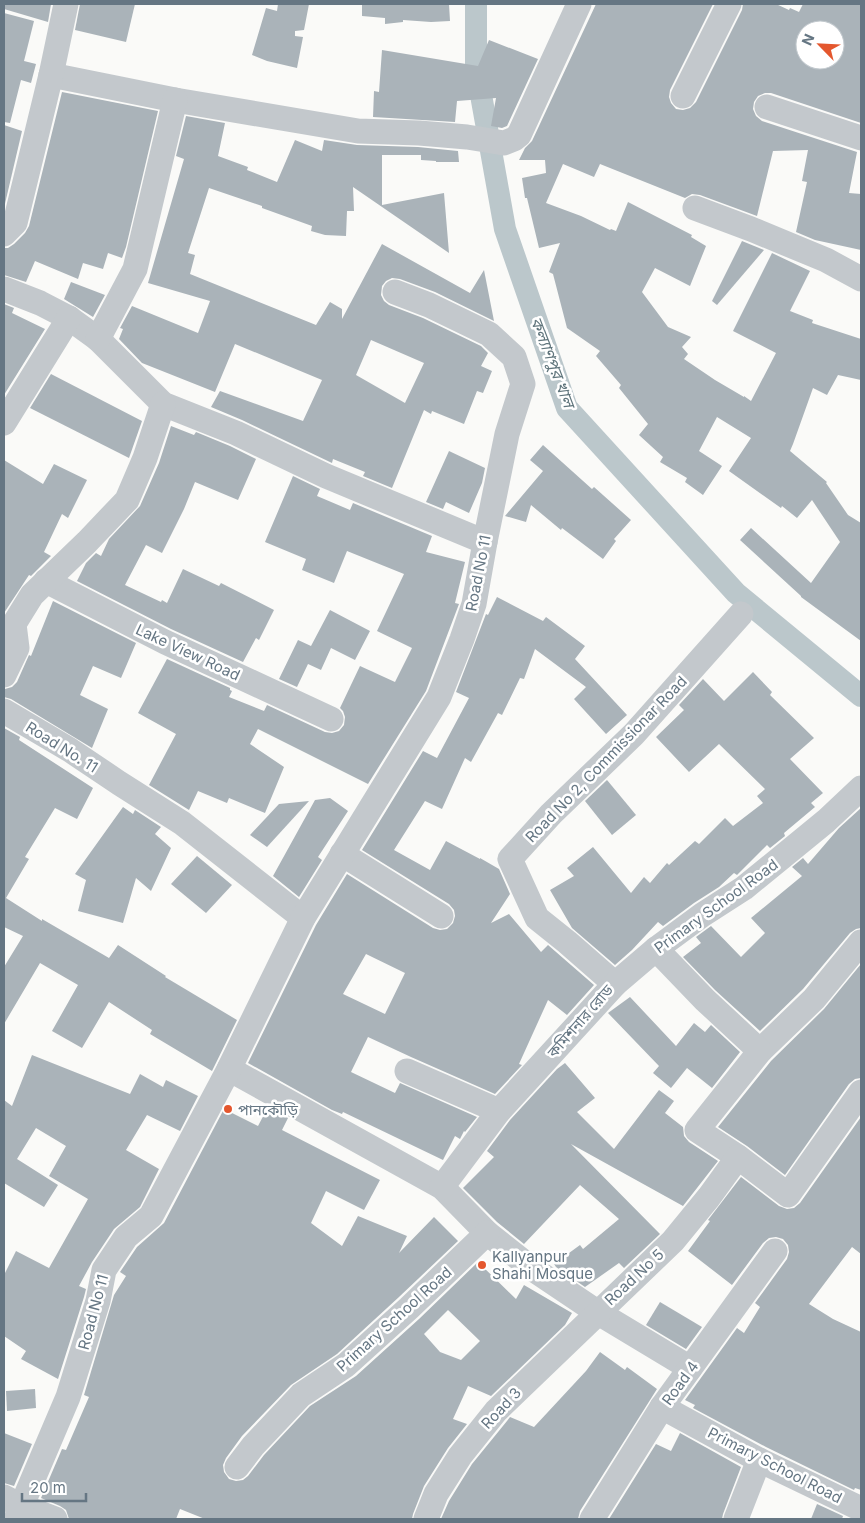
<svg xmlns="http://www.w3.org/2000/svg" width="865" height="1523" viewBox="0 0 865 1523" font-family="Inter,'Noto Sans Bengali',sans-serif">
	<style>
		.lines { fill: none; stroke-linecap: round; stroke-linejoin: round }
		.canal { stroke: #bbc7cb; stroke-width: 22 }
		.building { fill: #aab3b9; fill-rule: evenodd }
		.minor { stroke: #c3c8cc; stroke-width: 25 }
		.poi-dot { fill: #e4572e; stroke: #fff; stroke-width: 2 }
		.labels { text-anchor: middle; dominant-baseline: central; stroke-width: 5; stroke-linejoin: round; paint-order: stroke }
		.street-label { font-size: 15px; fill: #657683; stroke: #fff }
		.poi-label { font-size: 15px; fill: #657683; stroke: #fff; text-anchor: start }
		.water-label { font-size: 16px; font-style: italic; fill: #60757c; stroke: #fff }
	</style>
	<rect width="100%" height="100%" fill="#fafaf8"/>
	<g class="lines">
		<polyline class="canal" points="476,4 476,67 505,229 567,408 736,593 861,696"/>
	</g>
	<g class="building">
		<polygon points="4,4 51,4 48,22 4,9"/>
		<polygon points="80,4 135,4 126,42 75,30"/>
		<polygon points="278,4 309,4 304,30 295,31 295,36 303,37 297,68 267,61 252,55 266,8 277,11"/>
		<polygon points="362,4 449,4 450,21 431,22 403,20 403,22 385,24 385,18 362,16"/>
		<path d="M596,4H713L670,90L669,97L671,103L676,109L683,110L690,108L696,102L742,10L743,4H776L789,10L790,8L799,12L803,4H861V123L771,93H765L758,96L754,102L753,109L756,116L762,121L857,152L849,193L861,194V250L815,240L796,232L807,182L802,181L808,150L773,151L757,216L700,195L692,194L685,198L600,164L594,177L563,164L546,203L581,216L610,230L611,229L616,231L628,202L692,235L691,237L706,246L690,286L655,268L642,292L668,327L691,337L682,347L688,354L684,359L715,380L744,397V396L751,401L776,353L733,331L772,253L810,271L790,311L813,320L812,323L861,339V380L838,375L827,395L813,388L793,444L790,451L827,482L826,483L848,515L861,523V641L801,597V596L740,540L751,528L811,583L840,542L812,500L797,518L782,506L781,508L729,471L751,438L717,417L699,451L722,466L703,495L685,482L687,478L660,462L663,457L639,435L648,424L619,388L621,385L596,356L600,351L567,328L553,274L549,272L560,243L539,248L527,198H525L522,178L546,173L545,160H519L525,148L532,141ZM805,30H835V60H805Z"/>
		<polygon points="4,13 34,21 24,61 36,64 31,83 21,80 10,123 4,122"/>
		<polygon points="489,40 538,59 507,126 502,128 491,126 496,98 457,101 455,122 373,117 374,91 379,92 382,50 478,66"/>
		<polygon points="62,92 158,111 126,247 122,258 108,253 103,269 83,263 78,279 35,261 26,282 4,275 4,248 8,248 14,244 25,233 29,226"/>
		<path d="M186,116L225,123L218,156L248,167L247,170L277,182L295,140L322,151L324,140L357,145L418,147L458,151L459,162H436V161L421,160V155H382V205L444,193L449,253L353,187L354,211H347L346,236L325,235L311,231L312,226L262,208V206L209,188L188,253L195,255L190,274L316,325L330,302L342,309V319L382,244L470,293L484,270L494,321L435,292L400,279L392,278L386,281L382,286L381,295L384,301L389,305L423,318L481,346L488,353L481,366L492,371L483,393L477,391L464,424L432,411L431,414L424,410L392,488L363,476L365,472L333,459L332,463L242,420L211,407L220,391L303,421L322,380L235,344L215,392L142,363L119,339L123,329L120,328L132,306L198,333L210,301L148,283L184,159L176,156ZM371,340L424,363L405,403L356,375Z"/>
		<polygon points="4,125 22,131 4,208"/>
		<polygon points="742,241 764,250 717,305 712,301"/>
		<polygon points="71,282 105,295 93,317 64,299"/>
		<polygon points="4,304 14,308 12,313 45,329 4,395"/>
		<polygon points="51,374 142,421 129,458 30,408"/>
		<polygon points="171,426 194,435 196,432 230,446 256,459 238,500 195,482 184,509 162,553 146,545 125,585 161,602 162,600 167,603 183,569 219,586 221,583 274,610 259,640 256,638 243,662 171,629 77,581 86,563 96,553 101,556 109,539 140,506 159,463"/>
		<polygon points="543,445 592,489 594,487 631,520 614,539 616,541 603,559 562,528 561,530 531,505 526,522 505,516 543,471 530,460"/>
		<polygon points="449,451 485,468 482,483 469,513 446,502 443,509 426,502"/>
		<polygon points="4,460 43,484 54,464 87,480 68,518 62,514 44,552 51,556 31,576 29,575 4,613"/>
		<polygon points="293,476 320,489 317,496 350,510 353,503 432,536 426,552 465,562 455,603 459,604 426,691 368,784 258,729 250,744 284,767 265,813 229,798 227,803 198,791 189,810 149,785 176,734 138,713 167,659 230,688 230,690 232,691 229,697 264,711 267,705 325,732 332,733 339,731 344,725 345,717 343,711 340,708 360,666 395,682 412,648 377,631 404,574 347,551 334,583 302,570 306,559 265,542"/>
		<path d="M497,597L543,621L546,617L585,646L575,659L627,715L606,734L574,699L586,687L535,649L524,679L520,678L502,715L498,713L471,762L465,758L442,809L425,801L394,850L430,870L446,841L480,859V858L499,869L510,894L491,923L509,914L541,952L548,945L594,985L567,1015L548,1000L519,1064L522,1065L495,1094L411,1057L368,1037L351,1072L395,1093L400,1083L477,1117L465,1132L464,1131L460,1139L455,1136L443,1160L343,1112L342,1114L332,1110L248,1063L316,925L347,874L433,928L440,930L447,929L453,923L455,916L454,910L449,904L362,850L423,751L437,758L469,698L456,692L486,614L488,615ZM366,954L405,973L385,1014L343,994Z"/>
		<polygon points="53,601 136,643 121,678 93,666 80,695 108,709 92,748 11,699 4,697 5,689 12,687 17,682 29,655 31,656"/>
		<polygon points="330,610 370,631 355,660 331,648 321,670 308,664 297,687 279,679 298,640 311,646"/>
		<polygon points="753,672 772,692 770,695 814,738 790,759 823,793 811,803 815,807 784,833 785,836 770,848 767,845 737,875 734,873 719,887 694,903 663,926 658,922 632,950 615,965 572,928 550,890 574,876 567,868 593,847 631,893 644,877 650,883 667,863 669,865 695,841 699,844 725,818 733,826 763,803 757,796 765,789 719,744 689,772 656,737 684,710 679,705 703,679 724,701"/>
		<polygon points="4,728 20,737 19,740 93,788 77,819 55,808 25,857 29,859 6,898 42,921 42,919 109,958 118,945 166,976 165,977 237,1020 212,1071 150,1034 152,1030 109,1002 82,1048 52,1031 78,985 40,963 4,1024 4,967 23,936 4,927"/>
		<polygon points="607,780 636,815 612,835 585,801"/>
		<polygon points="330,798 348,811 318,857 322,860 299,897 273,876 315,800"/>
		<polygon points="309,801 267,847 250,835 279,804"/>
		<polygon points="123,807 133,814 135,810 161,827 155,834 171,848 151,891 136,878 123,923 78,911 86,880 75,874"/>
		<polygon points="861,808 861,928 856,929 850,933 803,989 760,1031 715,990 683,957 701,943 696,937 711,926 741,957 765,933 751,918 802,876 792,867 803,858 808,864 839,828"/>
		<polygon points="197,856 232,885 206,913 171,884"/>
		<polygon points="861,964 861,1078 855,1079 849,1084 785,1175 747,1146 718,1127 771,1061 824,1009"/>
		<polygon points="630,997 676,1046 694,1023 705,1032 711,1025 740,1052 712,1088 687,1068 671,1088 653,1073 659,1066 608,1013"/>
		<polygon points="32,1055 130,1094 140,1074 163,1087 166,1080 198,1096 180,1131 147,1115 126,1150 159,1169 140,1207 114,1229 92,1262 79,1286 86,1289 84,1297 58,1379 21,1359 26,1351 4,1336 4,1275 16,1251 49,1268 88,1199 49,1176 66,1146 36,1128 17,1159 58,1185 44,1207 4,1183 4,1100 12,1106"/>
		<polygon points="565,1063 595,1098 577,1112 614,1149 659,1090 674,1101 665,1113 683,1127 684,1136 689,1142 718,1161 683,1206 571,1144 660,1234 624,1268 619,1263 585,1287 556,1267 554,1264 580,1245 583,1249 619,1219 580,1185 524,1244 497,1222 463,1188 494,1157 487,1151 510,1120 557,1069"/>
		<path d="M268,1107L288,1118L282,1130L380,1180L364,1210L326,1191L311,1223L342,1246L358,1216L407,1236L399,1253L434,1217L458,1241L399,1297L337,1354L291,1385L242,1436L226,1458L223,1465L224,1472L229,1479L236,1481L243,1480L248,1476L264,1455L310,1406L356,1376L419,1319L478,1262L516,1299L524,1285L572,1313L565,1325L491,1396L468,1386L453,1419L467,1424L448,1448L424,1486L413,1514L412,1519H205L180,1509L176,1519H69L66,1510L60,1506L41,1498L62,1449L66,1450L89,1397L84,1395L114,1295L126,1276L120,1272L137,1247L164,1223L224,1109L258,1126ZM448,1310L480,1341L461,1360L440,1352L424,1334Z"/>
		<polygon points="861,1117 861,1254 852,1247 809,1304 833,1319 861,1332 861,1490 855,1488 854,1490 766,1447 693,1408 695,1405 685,1400 737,1328 744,1333 760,1307 755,1303 787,1259 789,1252 788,1245 783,1239 776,1237 769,1238 763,1243 732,1285 688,1251 710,1221 708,1220 741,1177 779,1206 787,1209 794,1208 800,1203"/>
		<polygon points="660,1302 702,1327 686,1349 646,1325"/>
		<polygon points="600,1352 625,1370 627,1367 657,1389 580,1511 578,1519 441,1519 449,1501 472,1464 507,1421 510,1417 534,1427 586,1371"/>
		<polygon points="35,1389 36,1408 7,1411 6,1391"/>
		<polygon points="4,1433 32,1444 14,1486 4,1483"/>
		<polygon points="680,1433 741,1467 723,1514 722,1519 609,1519 656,1444 671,1451"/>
		<polygon points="817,1504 843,1516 842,1519 811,1519"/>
	</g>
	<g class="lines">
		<g class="minor">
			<polyline points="51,75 175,100 358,131 419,133 467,137 504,143 514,139 519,135 579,4"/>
			<polyline points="683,96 729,4"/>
			<polyline points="767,107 861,138"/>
			<polyline points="695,208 751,229 826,260 861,279"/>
			<polyline points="4,234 15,223 51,75 66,4"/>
			<polyline points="4,289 40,303 69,318 98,339 163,404 236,433 326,476 485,542"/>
			<polyline points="98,339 135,269 175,100"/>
			<polyline points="4,423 69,318"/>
			<polyline points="46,581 165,642 331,719"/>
			<polyline points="4,675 17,648 14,624 32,595 87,542 127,500 145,458 163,404"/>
			<polyline points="4,711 70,750 119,783 182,823 303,918"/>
			<polyline points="342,854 441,916"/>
			<polyline points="861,942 814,999 760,1051 697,1130 738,1157 788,1195 861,1092"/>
			<polyline points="656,949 705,1000 760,1051"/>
			<polyline points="615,984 567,942 537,918 510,859 551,814 634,734 741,614"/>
			<polyline points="229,1069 442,1187 487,1233 530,1267 597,1312 690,1368"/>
			<polyline points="407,1071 499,1111"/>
			<polyline points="442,1187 499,1111 615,984 656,949 702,915 744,888 826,821 861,788"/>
			<polyline points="662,1407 759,1460 861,1509"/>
			<polyline points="237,1467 253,1446 301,1395 346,1365 409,1308 487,1233"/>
			<polyline points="4,1497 21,1506 55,1519"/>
			<polyline points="16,1519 68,1397 98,1301 104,1270 126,1237 151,1216 229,1069 303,918 439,697 462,639 474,604 485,542 507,434 523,384 514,357 489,334 429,305 395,292"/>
			<polyline points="426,1519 436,1494 460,1456 496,1411 673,1241 709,1197 738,1157"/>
			<polyline points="592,1519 662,1407 775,1251"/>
			<polyline points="736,1519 759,1460"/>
		</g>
	</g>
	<g class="poi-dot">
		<circle cx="228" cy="1109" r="5"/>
		<circle cx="482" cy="1265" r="5"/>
	</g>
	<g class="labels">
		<g class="street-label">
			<text transform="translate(478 573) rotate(-79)">Road No 11</text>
			<text transform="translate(188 652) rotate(25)">Lake View Road</text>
			<text transform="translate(62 747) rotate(32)">Road No. 11</text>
			<text transform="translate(606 759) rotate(-46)">Road No 2, Commissionar Road</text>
			<text transform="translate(716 906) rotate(-36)">Primary School Road</text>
			<text transform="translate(580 1021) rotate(-49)">কমিশনার রোড</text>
			<text transform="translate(634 1277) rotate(-43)">Road No 5</text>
			<text transform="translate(93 1312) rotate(-75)">Road No 11</text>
			<text transform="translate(394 1319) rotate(-42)">Primary School Road</text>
			<text transform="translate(680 1383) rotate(-54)">Road 4</text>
			<text transform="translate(501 1408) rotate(-47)">Road 3</text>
			<text transform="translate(775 1465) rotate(27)">Primary School Road</text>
		</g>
		<g class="poi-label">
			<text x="238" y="1109">পানকৌড়ি</text>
			<text x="492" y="1256">Kallyanpur<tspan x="492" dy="17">Shahi Mosque</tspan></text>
		</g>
		<g class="water-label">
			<text transform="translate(553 362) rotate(69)">কল্যাণপুর খাল</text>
		</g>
	</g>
	<rect width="865" height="1523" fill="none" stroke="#657683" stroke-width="10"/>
	<g transform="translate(820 45) rotate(294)"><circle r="24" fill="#ffffff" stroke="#c1c8cd"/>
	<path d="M0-4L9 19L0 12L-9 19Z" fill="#e4572e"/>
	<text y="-8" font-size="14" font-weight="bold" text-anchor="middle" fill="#657683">N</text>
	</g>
	<path d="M22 1493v8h64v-8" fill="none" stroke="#657683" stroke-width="2.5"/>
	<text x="30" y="1493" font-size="15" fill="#657683" stroke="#ffffff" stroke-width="4" paint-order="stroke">20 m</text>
</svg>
